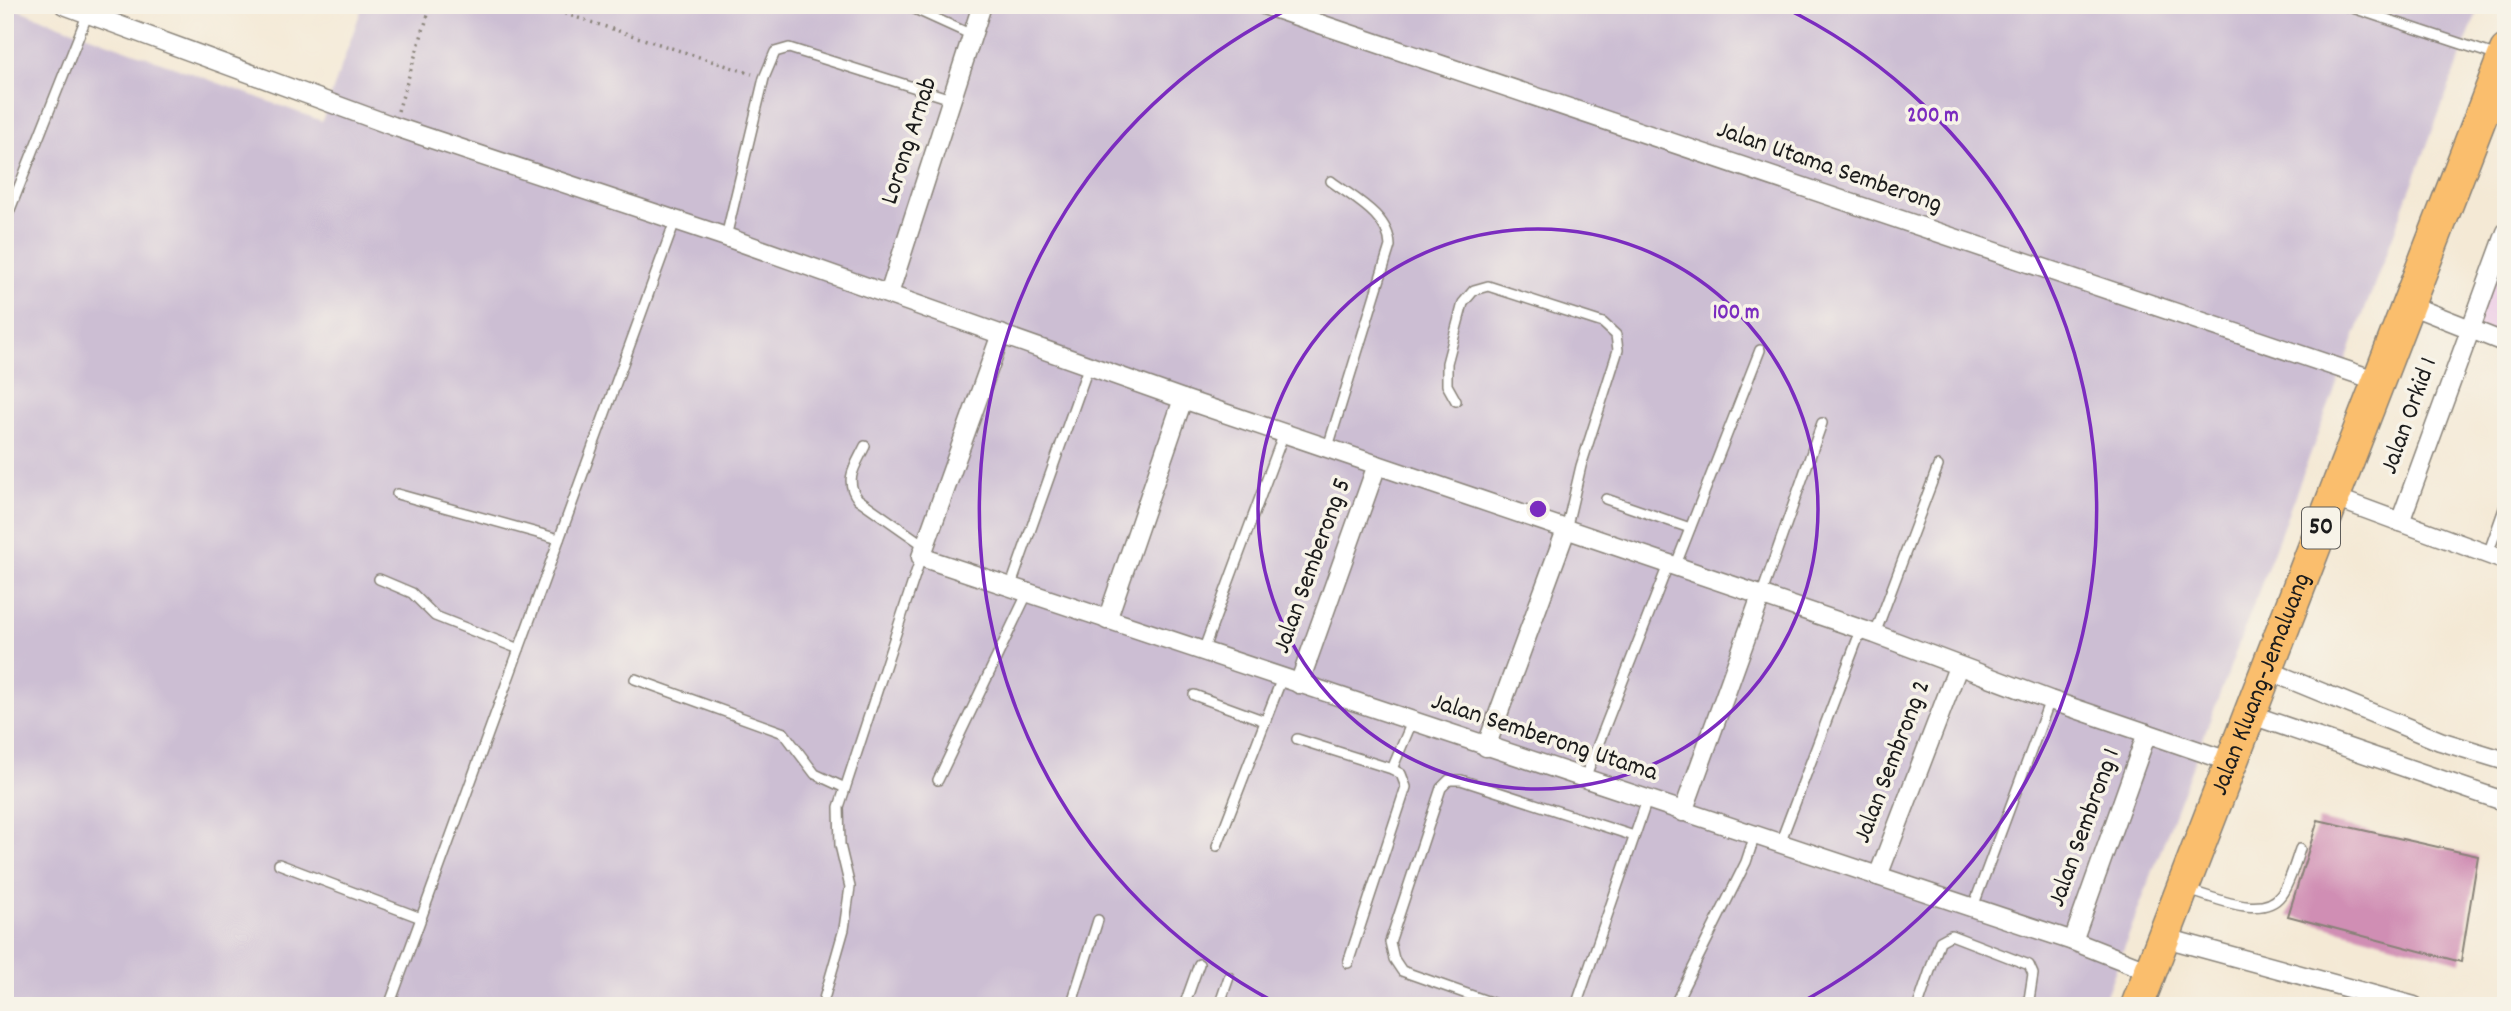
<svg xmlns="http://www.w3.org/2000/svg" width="2511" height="1011" viewBox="0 0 2511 1011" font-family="Dekko,sans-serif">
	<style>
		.built { fill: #eed0e7 }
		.industrial { fill: #ccbed3 }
		.building { fill: #d08eb4 }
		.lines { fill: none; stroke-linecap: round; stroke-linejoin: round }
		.lane-casing { stroke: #888278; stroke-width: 12 }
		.street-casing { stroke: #888278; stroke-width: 21 }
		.highway-casing { stroke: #888278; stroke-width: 35 }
		.path { stroke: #888278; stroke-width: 3.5; stroke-dasharray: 2 5; stroke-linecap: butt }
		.lane { stroke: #fff; stroke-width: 9 }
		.street { stroke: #fff; stroke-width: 18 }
		.highway { stroke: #fabe6d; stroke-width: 32 }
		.ring { fill: none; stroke: #7b2cbf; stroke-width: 3.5 }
		.labels { text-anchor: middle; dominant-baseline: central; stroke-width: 7; stroke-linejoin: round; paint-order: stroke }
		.shield { fill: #f7f3e8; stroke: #5e5c59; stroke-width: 2 }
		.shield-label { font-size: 24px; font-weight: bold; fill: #1c1c1c }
		.street-label { font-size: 26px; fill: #1c1c1c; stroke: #f7f3e8 }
		.centre { fill: #7b2cbf; stroke: #f7f3e8; stroke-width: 3.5 }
		.ring-label { font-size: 21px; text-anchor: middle; font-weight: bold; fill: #7b2cbf; stroke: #f7f3e8; stroke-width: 7; stroke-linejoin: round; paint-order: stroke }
	</style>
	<rect width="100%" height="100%" fill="#f7f3e8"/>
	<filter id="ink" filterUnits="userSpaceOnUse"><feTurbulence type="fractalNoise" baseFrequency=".0143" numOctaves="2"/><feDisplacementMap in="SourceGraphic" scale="14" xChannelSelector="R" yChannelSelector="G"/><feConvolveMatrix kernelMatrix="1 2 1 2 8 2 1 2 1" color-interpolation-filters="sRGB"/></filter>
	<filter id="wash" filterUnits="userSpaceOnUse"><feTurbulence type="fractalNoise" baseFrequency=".00686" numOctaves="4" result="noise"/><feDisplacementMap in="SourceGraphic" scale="28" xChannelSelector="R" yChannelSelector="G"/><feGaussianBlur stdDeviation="1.57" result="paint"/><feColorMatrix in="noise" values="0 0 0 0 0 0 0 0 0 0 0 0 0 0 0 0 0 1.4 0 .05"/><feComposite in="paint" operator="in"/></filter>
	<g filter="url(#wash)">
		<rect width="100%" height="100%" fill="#f4e9d5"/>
		<polygon class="built" points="2506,216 2506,350 2460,332"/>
		<polygon class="industrial" points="5,5 322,121 363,5 2480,5 2102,1006 5,1006"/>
		<g id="blocks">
			<polygon class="building" points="2318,820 2478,856 2461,962 2288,916"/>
		</g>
	</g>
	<g filter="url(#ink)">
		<use href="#blocks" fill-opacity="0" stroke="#888278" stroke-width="2"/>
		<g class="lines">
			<defs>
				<g id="lane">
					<polyline points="906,5 972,35"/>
					<polyline points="2344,5 2498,56"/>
					<polyline points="5,222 88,13"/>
					<polyline points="726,237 764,78 775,52 789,48 951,99"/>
					<polyline points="1456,401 1447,385 1447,363 1463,303 1474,290 1488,286 1603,323 1616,335 1618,350 1581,466 1566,530"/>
					<path d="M865,446C856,465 843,480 858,499L925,546"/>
					<path d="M1328,447L1390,246C1389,215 1353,198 1331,181"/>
					<polyline points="397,494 559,539"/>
					<polyline points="1606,499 1690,528"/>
					<polyline points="2488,554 2506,503"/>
					<polyline points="1675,567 1760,350"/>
					<polyline points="379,579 412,593 435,616 519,649"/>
					<polyline points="1010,588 1089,365"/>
					<polyline points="1761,596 1822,423"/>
					<polyline points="1875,634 1938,466"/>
					<polyline points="1203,651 1284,433"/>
					<polyline points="635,679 784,733 815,774 845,788"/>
					<polyline points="1194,695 1265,721"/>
					<polyline points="1297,739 1392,769 1412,722"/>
					<polyline points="1585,778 1668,565"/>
					<polyline points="938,780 1027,594"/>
					<polyline points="1780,843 1861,630"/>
					<polyline points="1217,846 1282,678"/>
					<polyline points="279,864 421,918"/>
					<path d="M2187,890C2212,896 2262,921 2281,895C2290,883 2295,863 2300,849"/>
					<polyline points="1973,907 2050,700"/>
					<polyline points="1348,963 1406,787 1401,774 1392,769"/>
					<polyline points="389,1006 675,221"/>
					<polyline points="822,1006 844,929 850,887 840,845 839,807 921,557"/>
					<polyline points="1071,1006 1098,920"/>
					<polyline points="1184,1006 1199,964"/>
					<polyline points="1219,1006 1229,977"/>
					<polyline points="1501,1006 1402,971 1394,959 1390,942 1441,788 1449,780 1461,780 1634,836"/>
					<polyline points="1576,1006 1647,800"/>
					<polyline points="1678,1006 1678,998 1746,862 1755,835"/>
					<polyline points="1918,1006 1940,941 1951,935 2029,965 2033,974 2028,1006"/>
				</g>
				<g id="street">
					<polyline points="64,5 393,126 726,237 1183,399 1875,634 2050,700 2231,762"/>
					<polyline points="1264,5 2378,381"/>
					<polyline points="889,294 982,5"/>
					<polyline points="2407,304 2506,343"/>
					<polyline points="1001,334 921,557 2073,941 2149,971"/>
					<polyline points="2333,497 2506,561"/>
					<polyline points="2400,522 2506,232"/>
					<polyline points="1107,620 1183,399"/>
					<polyline points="2267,670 2440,741 2506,761"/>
					<polyline points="1299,684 1377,465"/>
					<polyline points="2249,714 2506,802"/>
					<polyline points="1486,747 1566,530"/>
					<polyline points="1683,812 1761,596"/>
					<polyline points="1878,876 1958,667"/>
					<polyline points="2162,937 2414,1006"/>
					<polyline points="2073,941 2147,733"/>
				</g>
				<g id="highway">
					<path id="s1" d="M2137,1006L2506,51"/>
				</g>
			</defs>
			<use href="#lane" class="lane-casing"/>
			<use href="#street" class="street-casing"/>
			<use href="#highway" class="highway-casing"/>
			<g class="path">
				<polyline points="538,5 752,74"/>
				<polyline points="398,111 431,5"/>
			</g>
			<use href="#lane" class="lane"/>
			<use href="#street" class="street"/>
			<use href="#highway" class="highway"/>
		</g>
	</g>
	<g class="ring">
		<circle cx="1538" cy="509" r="280"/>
		<path d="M1280 1005A559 559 0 0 1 1293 7M1783 7A559 559 0 0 1 1796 1005"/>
	</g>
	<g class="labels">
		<rect class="shield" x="2302" y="507.5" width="38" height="41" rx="5"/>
		<g class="shield-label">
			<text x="2321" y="528">50</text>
		</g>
		<g class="street-label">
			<text transform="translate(910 141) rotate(-72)">Lorong Arnab</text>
			<text transform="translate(1829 168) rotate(19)">Jalan Utama Semberong</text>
			<text transform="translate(2410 416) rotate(-70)">Jalan Orkid 1</text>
			<text transform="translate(1313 566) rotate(-70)">Jalan Semberong 5</text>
			<text stroke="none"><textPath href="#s1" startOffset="345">Jalan Kluang-Jemaluang</textPath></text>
			<text transform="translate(1544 738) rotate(18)">Jalan Semberong Utama</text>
			<text transform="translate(1893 762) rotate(-69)">Jalan Sembrong 2</text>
			<text transform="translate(2085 828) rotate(-70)">Jalan Sembrong 1</text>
		</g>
	</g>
	<circle cx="1538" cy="509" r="10" class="centre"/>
	<g class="ring-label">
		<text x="1933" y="121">200 m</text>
		<text x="1736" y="318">100 m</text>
	</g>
	<rect width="2511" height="1011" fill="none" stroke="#f7f3e8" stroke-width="28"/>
</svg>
